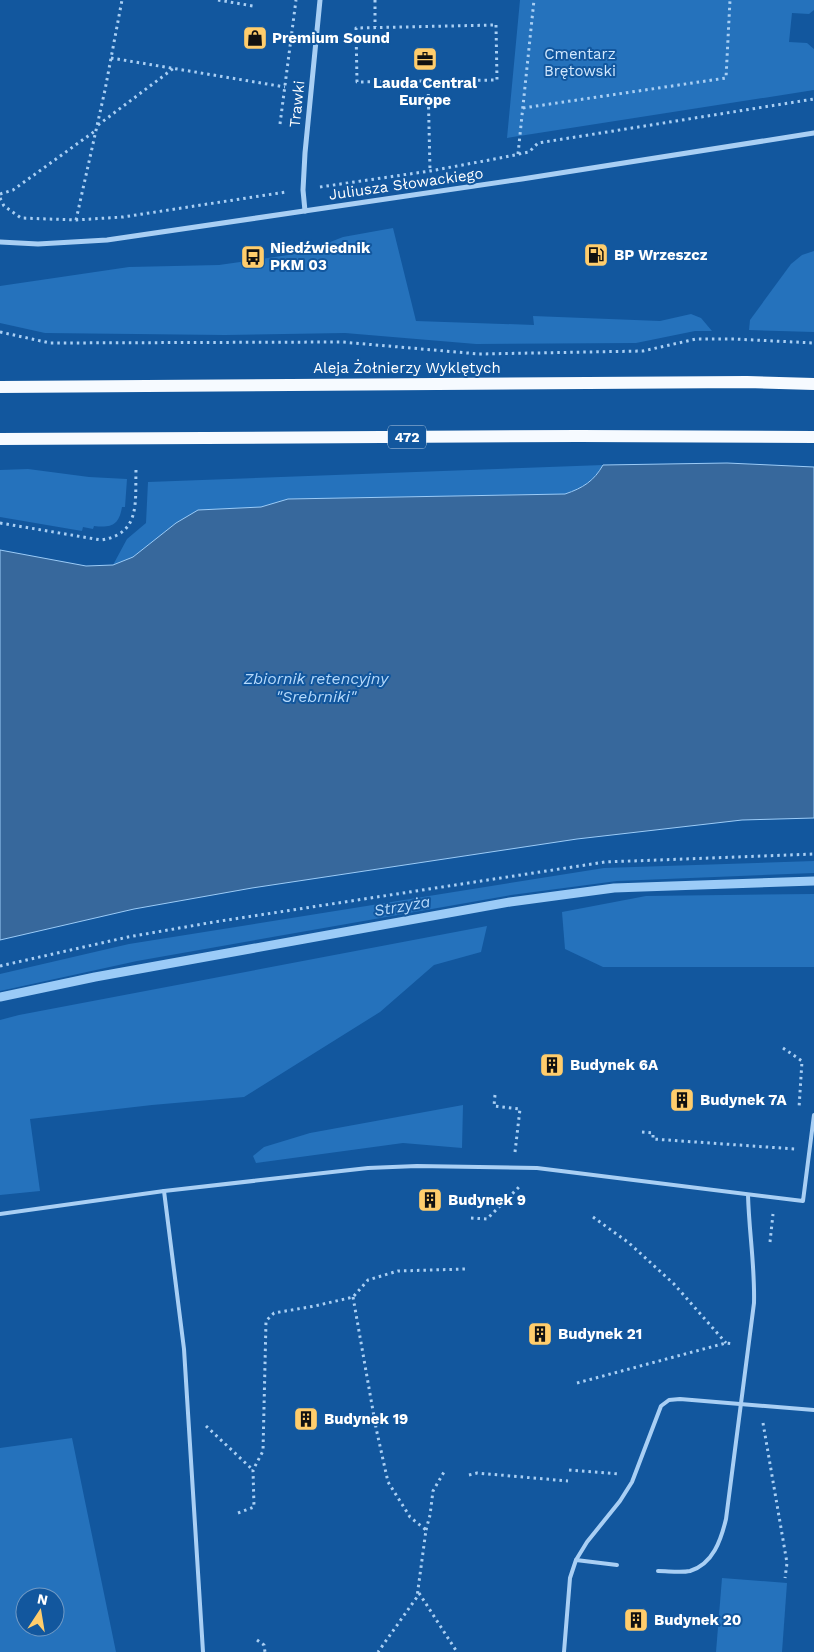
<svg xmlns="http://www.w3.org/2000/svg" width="814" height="1652" viewBox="0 0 814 1652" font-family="'Work Sans',sans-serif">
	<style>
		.green { fill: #2572bc; fill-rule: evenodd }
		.water { fill: #37689c; stroke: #9bcbf7 }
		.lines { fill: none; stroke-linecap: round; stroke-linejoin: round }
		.stream { stroke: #9bcbf7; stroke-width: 9 }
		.path { stroke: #a9cff4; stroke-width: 3; stroke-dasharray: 2.5 4; stroke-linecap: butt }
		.service { stroke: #a9cff4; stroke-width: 4 }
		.minor { stroke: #a9cff4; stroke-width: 5 }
		.primary { stroke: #f6faff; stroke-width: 12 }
		.labels { text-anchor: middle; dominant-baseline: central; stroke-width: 4; stroke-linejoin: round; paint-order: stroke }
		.shield { fill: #12579e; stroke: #b8cde2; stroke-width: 1 }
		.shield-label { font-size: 14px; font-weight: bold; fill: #fff }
		.poi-label { font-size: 15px; font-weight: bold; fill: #fff; stroke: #12579e; text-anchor: start }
		.park-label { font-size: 15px; fill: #d1e8fe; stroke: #12579e }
		.street-label { font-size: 15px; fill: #fff; stroke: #12579e }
		.water-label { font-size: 16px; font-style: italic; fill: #b5d9fb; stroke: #12579e }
	</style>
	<rect width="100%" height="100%" fill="#12579e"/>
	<g class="green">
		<polygon points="520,0 814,0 814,10 809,14 792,13 789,42 807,43 814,49 814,90 507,138"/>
		<polygon points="393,228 416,321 534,325 533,316 660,321 691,314 701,318 712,331 695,331 636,343 476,344 345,333 225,335 45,333 0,323 0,286 129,267 219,265 302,253 343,237"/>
		<polygon points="814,251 814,332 749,330 750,320 791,264 802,255"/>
		<path d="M603,465C594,481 583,488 565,494L288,499L261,507L233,509L152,543L133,557L113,565L127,539L146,523L148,482Z"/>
		<path d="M28,469L89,477L127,479L125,507H122C119,525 112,528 94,526L93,529L83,527L82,531L0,517V470Z"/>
		<polygon points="814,861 814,873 617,881 511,895 137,961 0,991 0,974 129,944 604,868"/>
		<polygon points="814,894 814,967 603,967 565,949 562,912 646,896"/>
		<polygon points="487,926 481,952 434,965 380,1012 244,1097 152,1105 30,1119 40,1191 0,1195 0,1020 19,1015"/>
		<polygon points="463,1105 462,1148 403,1143 256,1163 253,1156 264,1147 310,1133"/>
		<path d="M72,1438L116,1652H0V1448ZM25,1597H55V1627H25Z"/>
		<polygon points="722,1578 787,1583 782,1652 716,1652"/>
	</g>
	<path class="water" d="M727,463L814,467V818L742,820L577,839L252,888L134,909L0,940V550L86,566L113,565L133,557L176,523L198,510L261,507L288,499L565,494C583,488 594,481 603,465Z"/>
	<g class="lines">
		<polyline class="stream" points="0,997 95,977 510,902 614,888 814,881"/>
		<g class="path">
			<polyline points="218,0 253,6"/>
			<polyline points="375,0 375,27"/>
			<polygon points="496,25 497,80 357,82 356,28"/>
			<polyline points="111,58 285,87"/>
			<polyline points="428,81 430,171"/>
			<polyline points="523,108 726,78 730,0"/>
			<polyline points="280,124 296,0"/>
			<polyline points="98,125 174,68"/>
			<polyline points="518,154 534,0"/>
			<polyline points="320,187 430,171 500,158 529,152 538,143 814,99"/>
			<polyline points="0,194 13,190 95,131"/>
			<polyline points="0,198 4,206 21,218 76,220 123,217 286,192"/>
			<polyline points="76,220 105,90 122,0"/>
			<polyline points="0,332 50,343 342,342 479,354 643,351 696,339 734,339 814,343"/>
			<path d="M0,523L101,540C141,534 135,502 136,470"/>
			<polyline points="0,966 128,937 214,922 605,862 814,854"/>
			<polyline points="783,1048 802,1061 799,1108"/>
			<polyline points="495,1095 494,1106 520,1109 515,1152"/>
			<polyline points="642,1132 653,1133 653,1139 795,1149"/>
			<polyline points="593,1217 629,1243 674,1284 726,1343"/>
			<polyline points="471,1218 487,1219 521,1185"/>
			<polyline points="770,1242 773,1214"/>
			<polyline points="353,1297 376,1428 388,1482 410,1517 426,1530 417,1597 378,1652"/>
			<polyline points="577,1383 726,1343 734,1344"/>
			<polyline points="763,1423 787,1563 785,1578"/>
			<polyline points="206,1426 253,1470"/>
			<polyline points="569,1470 619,1474"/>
			<polyline points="469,1475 477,1473 568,1481"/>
			<polyline points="238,1513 254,1507 253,1470 263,1451 266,1321 274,1313 315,1306 353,1297 368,1280 398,1271 466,1269"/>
			<polyline points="426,1530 430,1515 433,1491 444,1472"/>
			<polyline points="419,1593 457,1652"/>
			<polyline points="257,1640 264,1645 265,1652"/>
		</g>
		<g class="service">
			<polyline points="164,1191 184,1349 203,1652"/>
			<polyline points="0,1214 164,1191 368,1168 417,1166 537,1168 803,1201 814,1115"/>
			<polyline points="576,1560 617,1565"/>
			<path d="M658,1571C668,1571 681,1573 690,1571C713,1564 721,1540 726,1519L754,1303C755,1266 749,1232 748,1195"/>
			<polyline points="564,1652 570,1578 576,1560 587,1542 620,1501 632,1482 661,1406 669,1400 680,1399 814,1410"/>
		</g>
		<g class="minor">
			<polyline points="305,211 303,190 305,153 320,0"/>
			<polyline points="0,242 38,244 107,240 522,179 814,133"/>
		</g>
		<g class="primary">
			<polyline points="0,387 747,382 814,384"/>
			<polyline points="0,439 579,436 814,437"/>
		</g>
	</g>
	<defs>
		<symbol id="shop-square" viewBox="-11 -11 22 22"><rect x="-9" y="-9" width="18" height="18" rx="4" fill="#ffcd6c" stroke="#12579e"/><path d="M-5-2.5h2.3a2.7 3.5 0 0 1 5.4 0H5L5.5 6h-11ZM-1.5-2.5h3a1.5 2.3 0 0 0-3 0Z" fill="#111"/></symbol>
		<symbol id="office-square" viewBox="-11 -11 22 22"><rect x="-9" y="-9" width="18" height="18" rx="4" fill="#ffcd6c" stroke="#12579e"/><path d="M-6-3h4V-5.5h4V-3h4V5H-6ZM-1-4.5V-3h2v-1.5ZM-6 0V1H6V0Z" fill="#111"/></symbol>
		<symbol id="fuel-square" viewBox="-11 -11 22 22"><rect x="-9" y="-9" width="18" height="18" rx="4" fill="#ffcd6c" stroke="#12579e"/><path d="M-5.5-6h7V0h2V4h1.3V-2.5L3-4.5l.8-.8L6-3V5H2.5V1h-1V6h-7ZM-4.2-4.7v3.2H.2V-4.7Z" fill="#111"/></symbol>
		<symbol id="bus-square" viewBox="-11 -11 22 22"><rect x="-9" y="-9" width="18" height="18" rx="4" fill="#ffcd6c" stroke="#12579e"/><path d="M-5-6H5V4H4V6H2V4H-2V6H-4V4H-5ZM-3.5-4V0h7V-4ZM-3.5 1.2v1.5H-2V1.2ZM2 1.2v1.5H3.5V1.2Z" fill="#111"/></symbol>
		<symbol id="building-square" viewBox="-11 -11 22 22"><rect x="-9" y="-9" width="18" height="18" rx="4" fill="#ffcd6c" stroke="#12579e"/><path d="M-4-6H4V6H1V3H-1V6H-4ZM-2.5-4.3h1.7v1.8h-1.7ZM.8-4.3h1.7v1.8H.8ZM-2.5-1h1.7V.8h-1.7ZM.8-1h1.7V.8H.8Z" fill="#111"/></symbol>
	</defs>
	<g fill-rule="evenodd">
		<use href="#shop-square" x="241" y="24" width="28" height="28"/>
		<use href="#office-square" x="411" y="45" width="28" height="28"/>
		<use href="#fuel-square" x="582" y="241" width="28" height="28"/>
		<use href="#bus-square" x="239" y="243" width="28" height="28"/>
		<use href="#building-square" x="538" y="1051" width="28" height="28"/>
		<use href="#building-square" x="668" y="1086" width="28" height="28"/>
		<use href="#building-square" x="416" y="1186" width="28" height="28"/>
		<use href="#building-square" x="526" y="1320" width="28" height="28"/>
		<use href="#building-square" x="292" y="1405" width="28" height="28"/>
		<use href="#building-square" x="622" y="1606" width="28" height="28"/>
	</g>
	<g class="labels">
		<rect class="shield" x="388" y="425.5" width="38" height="23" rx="4"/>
		<g class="shield-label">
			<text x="407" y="437">472</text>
		</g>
		<g class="poi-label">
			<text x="272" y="38">Premium Sound</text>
			<text x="425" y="83" text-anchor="middle">Lauda Central<tspan x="425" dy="17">Europe</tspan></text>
			<text x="270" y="248">Niedźwiednik<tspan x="270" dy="17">PKM 03</tspan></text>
			<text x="614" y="255">BP Wrzeszcz</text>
			<text x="570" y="1065">Budynek 6A</text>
			<text x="700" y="1100">Budynek 7A</text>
			<text x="448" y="1200">Budynek 9</text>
			<text x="558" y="1334">Budynek 21</text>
			<text x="324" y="1419">Budynek 19</text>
			<text x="654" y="1620">Budynek 20</text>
		</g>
		<g class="park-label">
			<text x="580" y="54">Cmentarz<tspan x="580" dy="17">Brętowski</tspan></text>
		</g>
		<g class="street-label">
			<text transform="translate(297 104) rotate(-84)">Trawki</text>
			<text transform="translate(406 184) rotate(-8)">Juliusza Słowackiego</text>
			<text x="407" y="368">Aleja Żołnierzy Wyklętych</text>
		</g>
		<g class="water-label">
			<text x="316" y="678">Zbiornik retencyjny<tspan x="316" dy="18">"Srebrniki"</tspan></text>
			<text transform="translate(402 906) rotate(-10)">Strzyża</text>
		</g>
	</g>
	<g transform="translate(40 1612) rotate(12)"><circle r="24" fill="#12579e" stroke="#719ac5"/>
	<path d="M0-4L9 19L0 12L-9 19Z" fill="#ffcd6c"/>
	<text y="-8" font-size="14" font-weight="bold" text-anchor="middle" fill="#ffffff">N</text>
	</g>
</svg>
